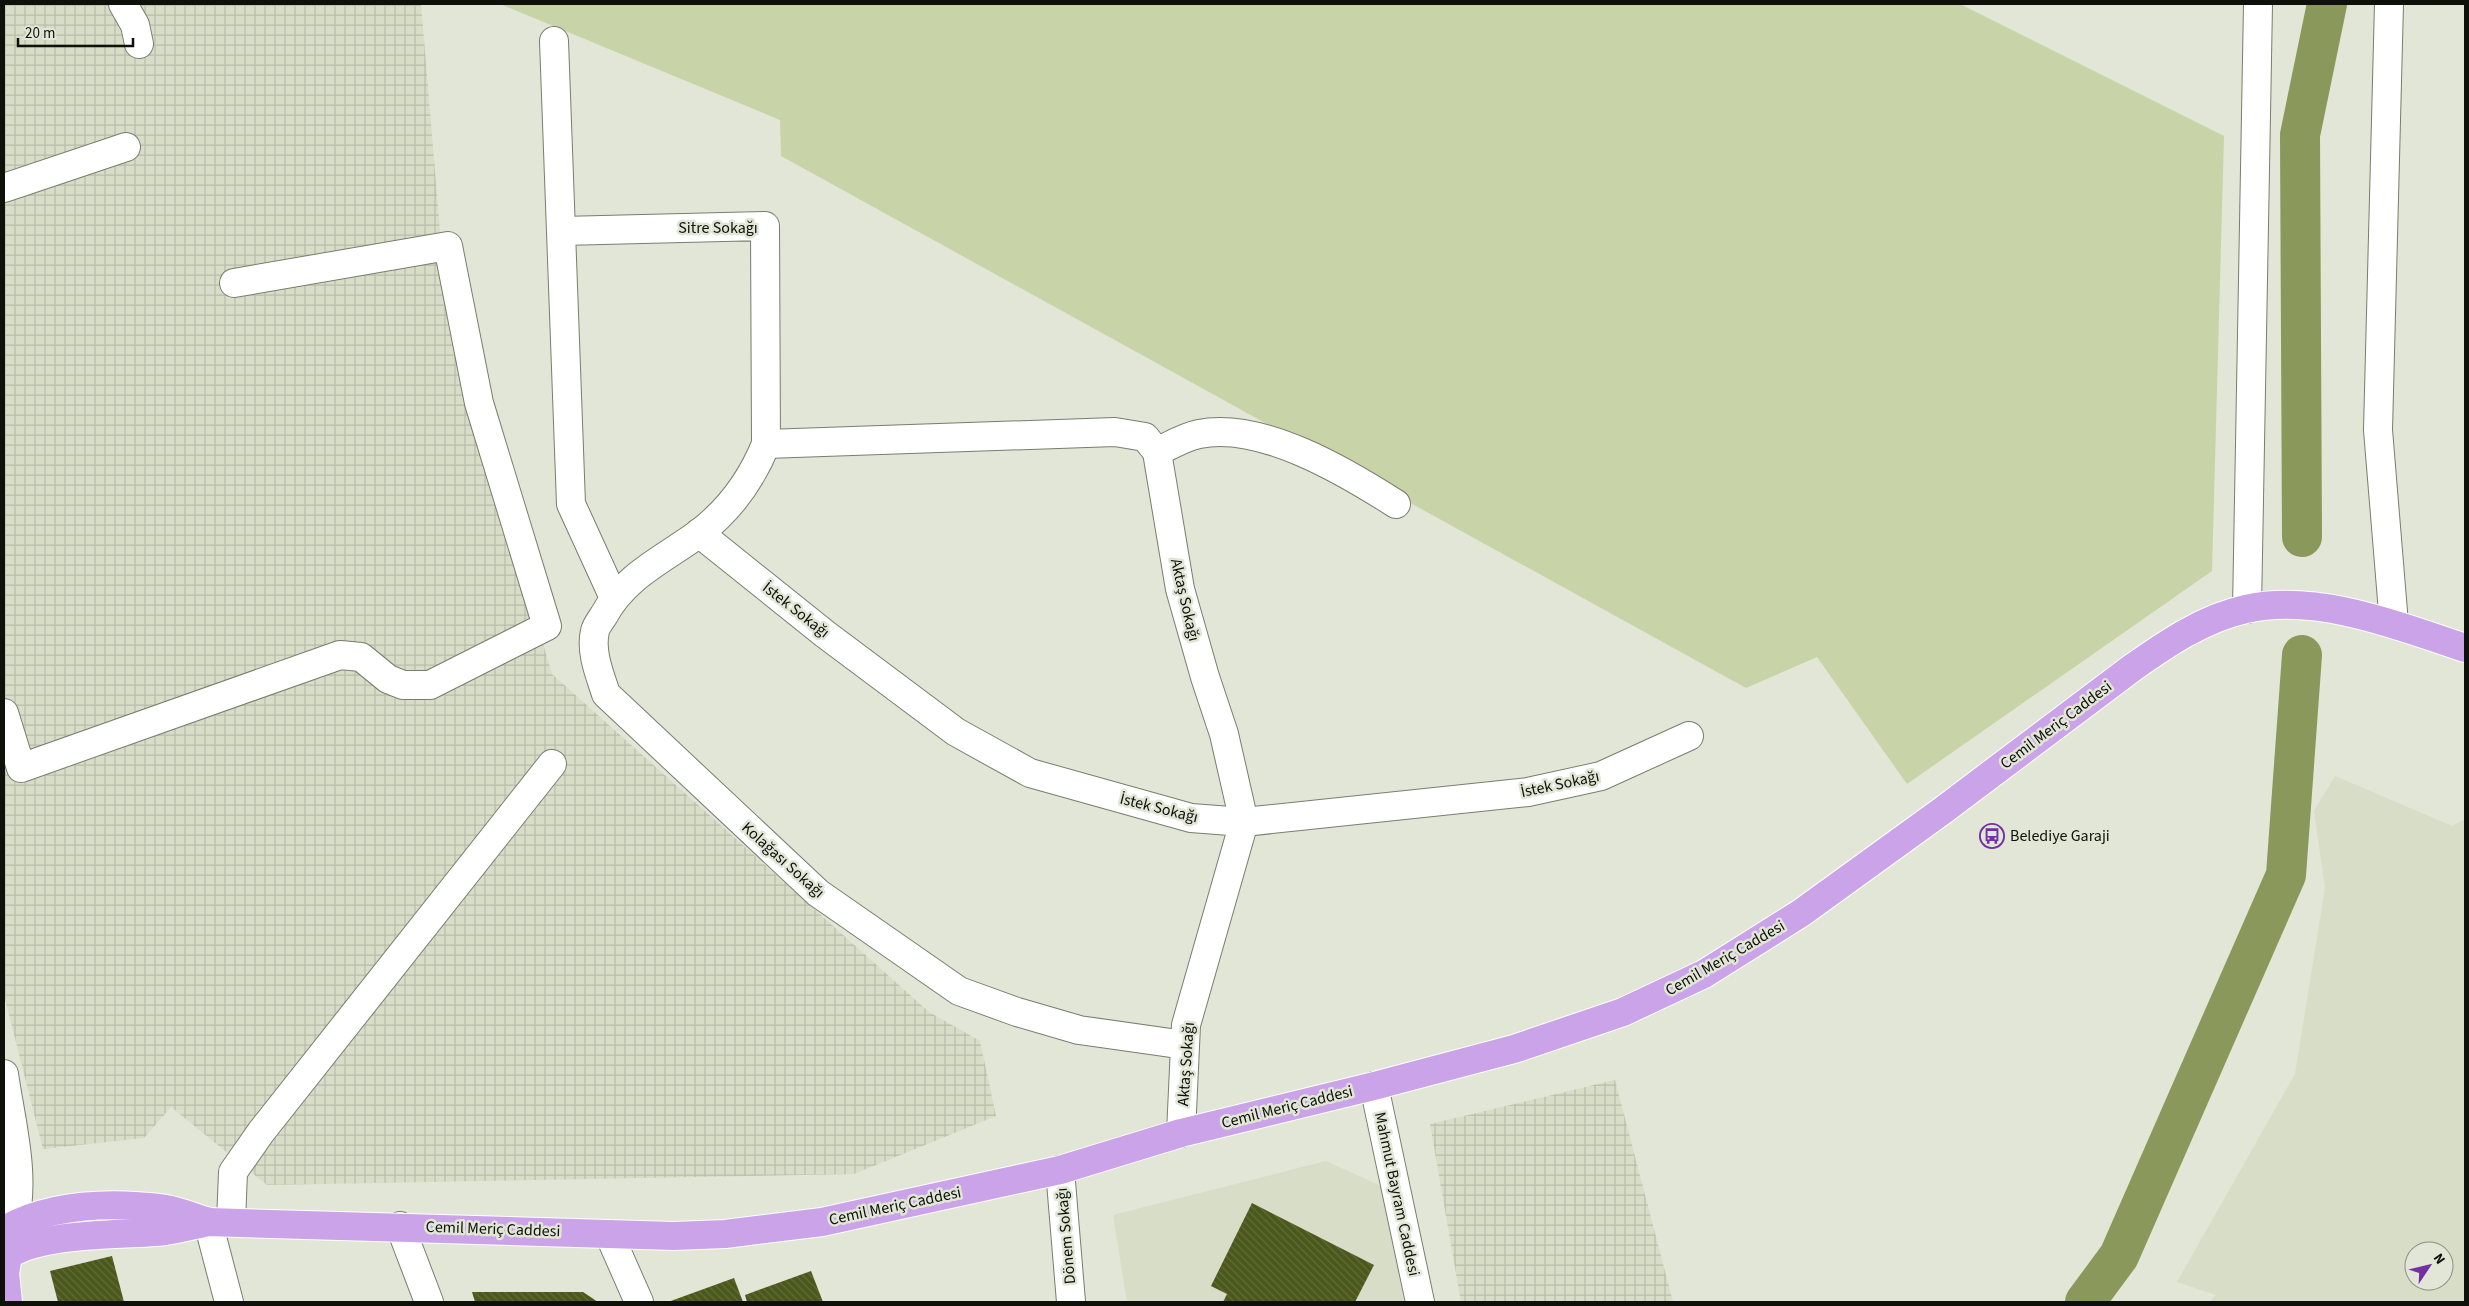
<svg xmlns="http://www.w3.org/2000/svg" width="2469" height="1306" viewBox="0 0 2469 1306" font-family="'Source Sans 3',sans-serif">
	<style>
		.built { fill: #d7ddc6; fill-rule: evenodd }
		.industrial { fill: url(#industrial-grid) }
		.grass { fill: #c8d4a7 }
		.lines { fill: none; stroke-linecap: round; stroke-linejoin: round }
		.canal { stroke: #8a985c; stroke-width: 40 }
		.building { fill: url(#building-back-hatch) }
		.minor-casing { stroke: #797d6e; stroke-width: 30 }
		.major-casing { stroke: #fff; stroke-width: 30 }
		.minor { stroke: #fff; stroke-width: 28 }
		.major { stroke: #caa3e9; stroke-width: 28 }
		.labels { text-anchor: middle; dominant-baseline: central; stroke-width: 5; stroke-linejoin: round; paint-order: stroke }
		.street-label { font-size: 16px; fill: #0e100a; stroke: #e1e6d6 }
		.poi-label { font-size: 16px; fill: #0e100a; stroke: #e1e6d6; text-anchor: start }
	</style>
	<defs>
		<pattern id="industrial-grid" width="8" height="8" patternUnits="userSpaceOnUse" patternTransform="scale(1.25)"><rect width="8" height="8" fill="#d7ddc6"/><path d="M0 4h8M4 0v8" fill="none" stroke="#b7bda9"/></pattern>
		<pattern id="building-back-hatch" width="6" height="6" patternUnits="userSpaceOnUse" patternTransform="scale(1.25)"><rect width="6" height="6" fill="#4b581b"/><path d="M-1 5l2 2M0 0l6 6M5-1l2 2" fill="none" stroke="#616b3a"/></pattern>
	</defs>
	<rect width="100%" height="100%" fill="#e1e6d6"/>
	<g class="built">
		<path d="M2335,776L2452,826L2465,819V1302H2210L2216,1295L2177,1282L2295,1074L2325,888L2314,811ZM2414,1251H2444V1281H2414Z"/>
		<polygon points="1326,1161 1381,1186 1404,1302 1127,1302 1113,1215"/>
	</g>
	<g class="industrial">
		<polygon points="4,4 421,4 448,326 552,674 929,1012 980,1041 996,1116 854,1174 267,1185 171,1107 144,1138 43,1149 4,995"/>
		<polygon points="1615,1080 1673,1302 1461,1302 1430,1124"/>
	</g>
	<polygon class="grass" points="500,4 1960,4 2224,136 2212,571 1907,784 1817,657 1746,688 781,156 780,120"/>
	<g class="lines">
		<g class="canal">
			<polyline points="2302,537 2300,135 2327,4"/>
			<polyline points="2085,1302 2119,1256 2286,875 2302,655"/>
		</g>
	</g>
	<g class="building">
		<polygon points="1252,1203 1374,1265 1355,1302 1223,1302 1227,1294 1211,1286"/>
		<polygon points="112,1256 124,1302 58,1302 50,1271"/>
		<polygon points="811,1271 823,1302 747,1302 745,1295"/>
		<polygon points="734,1278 743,1302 668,1302"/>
		<polygon points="472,1292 583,1292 598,1302 475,1302"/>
	</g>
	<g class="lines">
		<defs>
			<g id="minor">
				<polyline points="123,4 135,25 139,44"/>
				<polyline points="2389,4 2378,430 2394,624"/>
				<polyline points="554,41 571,504 614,598"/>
				<polyline points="4,188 126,147"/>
				<path d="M562,231L765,226L766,444C751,481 730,510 698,534C664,559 625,576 604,615C601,620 596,626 595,631C590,652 600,675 606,694L818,893L959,991L1017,1012L1079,1030L1185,1045"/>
				<polyline points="766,444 1115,432 1145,437 1157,452 1180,589 1205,677 1224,734 1244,822 1186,1025 1181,1133"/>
				<path d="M1157,452C1171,445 1184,437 1199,434C1261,421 1346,472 1396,504"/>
				<polyline points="699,533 825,634 956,732 1030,773 1191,818 1244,822 1528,792 1601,776 1689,736"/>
				<polyline points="2247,609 2258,4"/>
				<polyline points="4,713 21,768 340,655 361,657 388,679 403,685 430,685 547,626 479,403 448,246 234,283"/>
				<path d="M4,1074C11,1123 26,1175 14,1224"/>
				<polyline points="1374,1086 1420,1302"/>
				<polyline points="1060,1170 1071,1302"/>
				<polyline points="208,1222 229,1302"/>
				<polyline points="231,1222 233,1172 261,1132 552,764"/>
				<polyline points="400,1226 429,1302"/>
				<polyline points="609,1234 639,1302"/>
			</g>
			<g id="major">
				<path d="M4,1230C52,1203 112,1202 166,1209C179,1211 193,1217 206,1221"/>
				<path d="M4,1258C38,1231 123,1236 166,1231C180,1229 194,1225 208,1222L674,1236L725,1234L822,1222L1060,1170L1181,1133L1374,1086L1514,1049L1623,1012L1704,974L1801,913L1942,811L2132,668C2166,644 2204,618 2246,609C2317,593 2399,626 2465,648"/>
				<polyline points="8,1302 5,1273 11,1240"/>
			</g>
		</defs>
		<use href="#minor" class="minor-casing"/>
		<use href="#major" class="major-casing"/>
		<use href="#minor" class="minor"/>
		<use href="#major" class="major"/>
	</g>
	<defs>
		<symbol id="bus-ring" viewBox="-11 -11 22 22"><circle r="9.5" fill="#e1e6d6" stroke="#742fa3" stroke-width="1.5"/><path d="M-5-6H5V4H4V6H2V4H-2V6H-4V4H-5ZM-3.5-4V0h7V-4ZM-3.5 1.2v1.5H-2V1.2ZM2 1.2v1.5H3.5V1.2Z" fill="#742fa3"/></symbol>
	</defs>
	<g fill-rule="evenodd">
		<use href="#bus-ring" x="1978" y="822" width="28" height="28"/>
	</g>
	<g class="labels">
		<g class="street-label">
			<text x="718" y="228">Sitre Sokağı</text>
			<text transform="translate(1185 600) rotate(77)">Aktaş Sokağı</text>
			<text transform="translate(796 610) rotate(38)">İstek Sokağı</text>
			<text transform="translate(2056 725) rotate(-37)">Cemil Meriç Caddesi</text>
			<text transform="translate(1560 784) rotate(-12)">İstek Sokağı</text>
			<text transform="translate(1159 808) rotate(14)">İstek Sokağı</text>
			<text transform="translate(783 860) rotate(42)">Kolağası Sokağı</text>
			<text transform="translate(1725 958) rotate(-30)">Cemil Meriç Caddesi</text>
			<text transform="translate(1186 1064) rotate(-86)">Aktaş Sokağı</text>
			<text transform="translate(1287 1107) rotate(-14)">Cemil Meriç Caddesi</text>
			<text transform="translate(1397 1194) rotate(78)">Mahmut Bayram Caddesi</text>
			<text transform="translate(895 1206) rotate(-12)">Cemil Meriç Caddesi</text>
			<text transform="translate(493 1229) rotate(2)">Cemil Meriç Caddesi</text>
			<text transform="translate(1066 1236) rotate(-95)">Dönem Sokağı</text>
		</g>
		<g class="poi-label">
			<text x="2010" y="836">Belediye Garaji</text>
		</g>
	</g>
	<rect width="2469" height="1306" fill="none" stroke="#0e100a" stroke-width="10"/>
	<g transform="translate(2429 1266) rotate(55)"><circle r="24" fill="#e1e6d6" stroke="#8d9084"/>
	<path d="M0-4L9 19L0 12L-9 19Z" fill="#742fa3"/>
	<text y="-8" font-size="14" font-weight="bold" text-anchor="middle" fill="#0e100a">N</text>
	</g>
	<path d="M18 38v8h115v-8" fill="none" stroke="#0e100a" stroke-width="2.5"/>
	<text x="25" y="38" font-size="15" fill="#0e100a" stroke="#e1e6d6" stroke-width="4" paint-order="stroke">20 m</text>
</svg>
